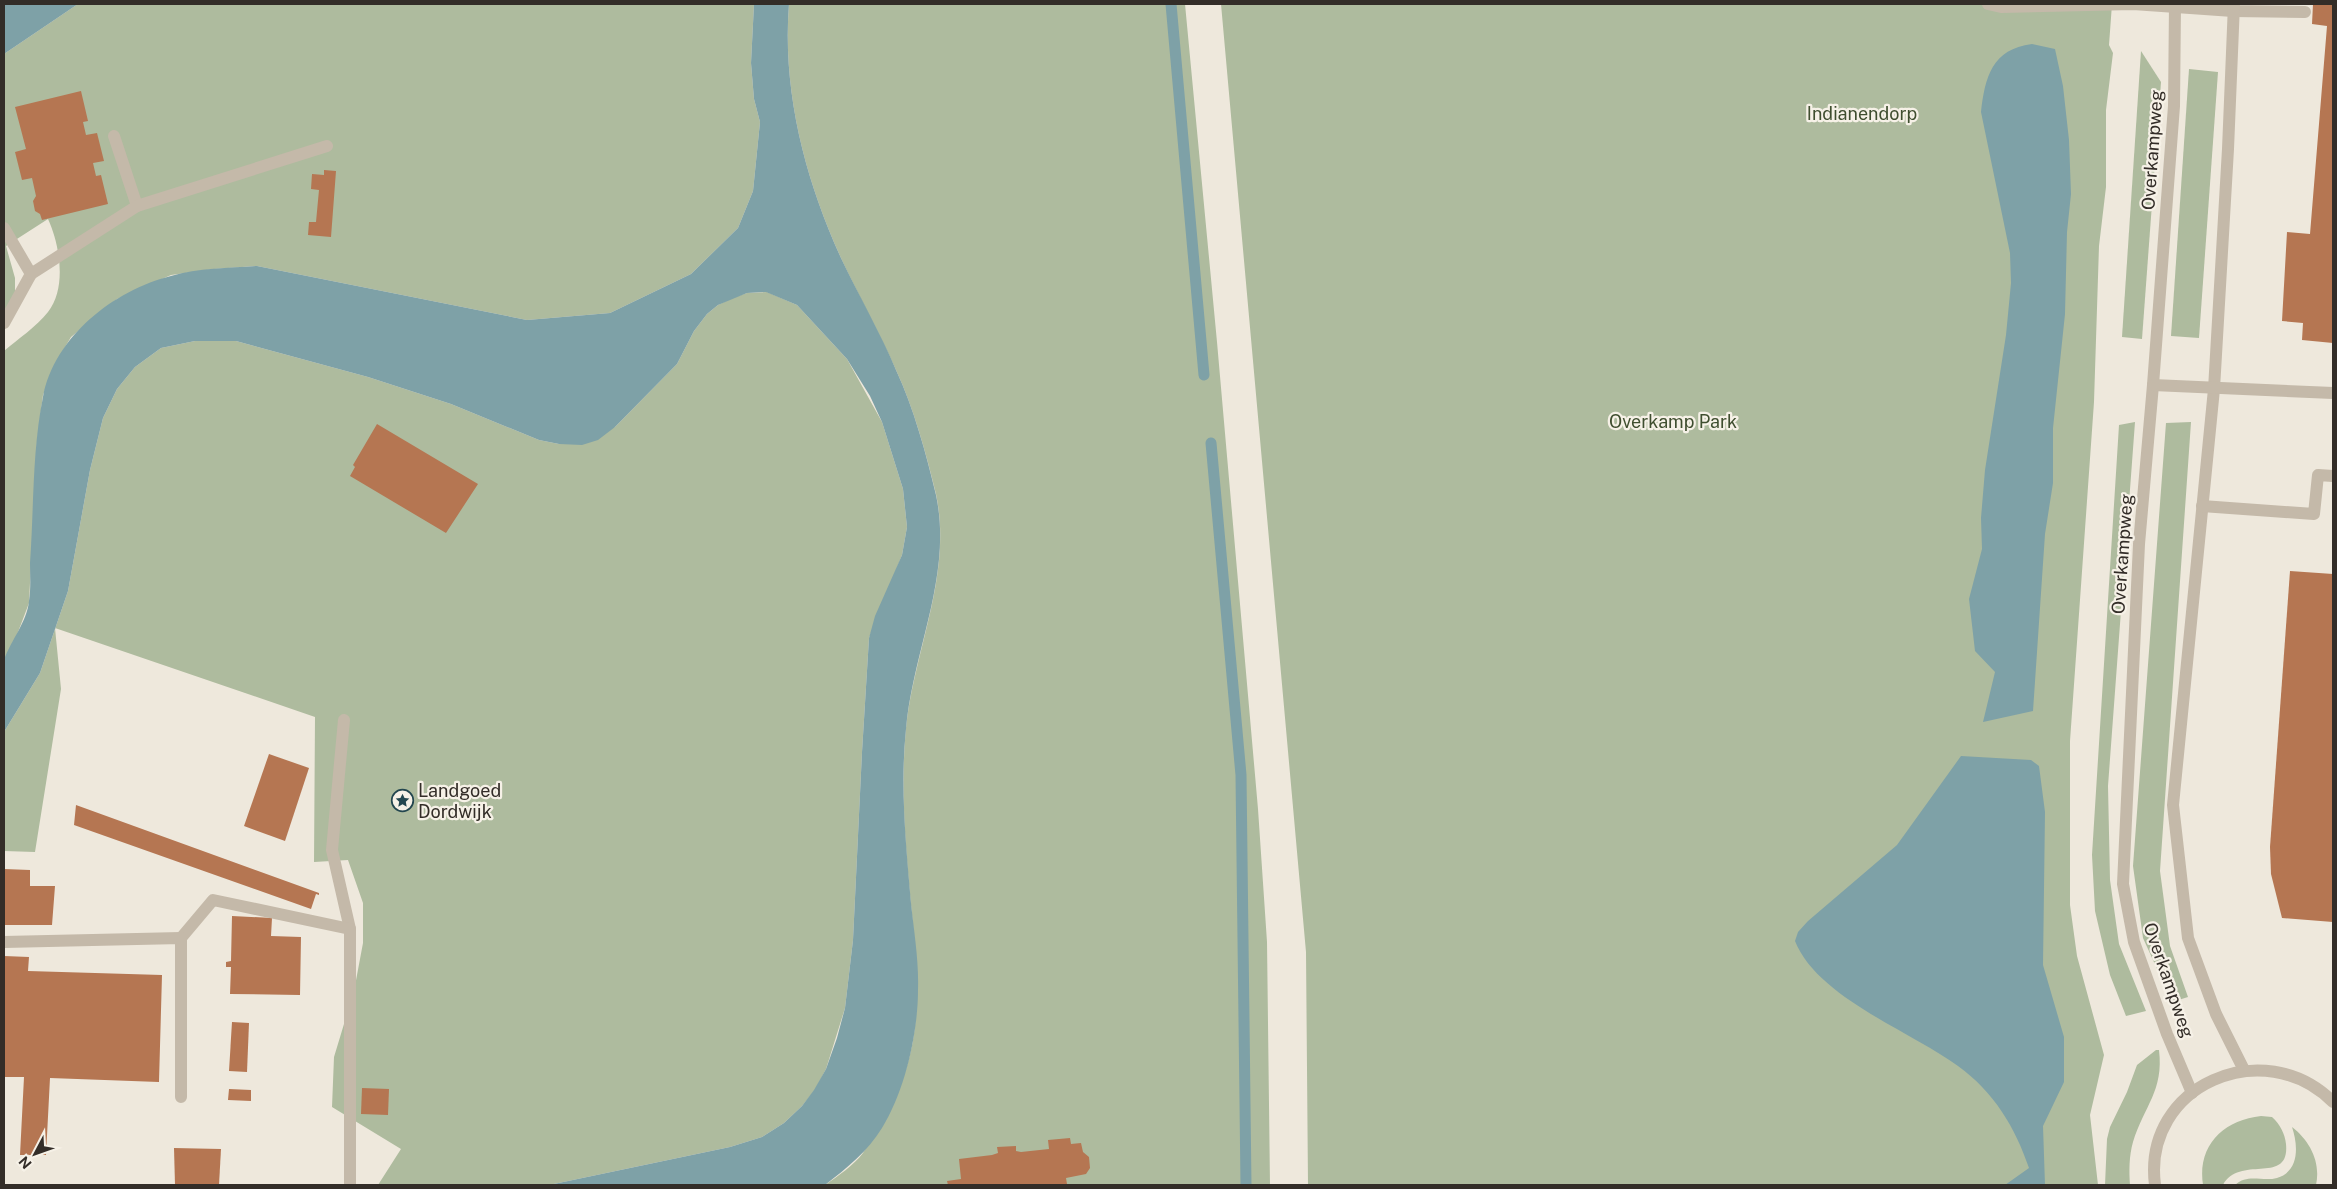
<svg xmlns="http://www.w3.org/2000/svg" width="2337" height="1189" viewBox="0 0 2337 1189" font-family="'Public Sans',sans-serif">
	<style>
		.green { fill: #aebb9e }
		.water { fill: #7ea1a7 }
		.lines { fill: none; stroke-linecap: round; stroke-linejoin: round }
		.stream { stroke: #7ea1a7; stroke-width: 11 }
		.building { fill: #b57652 }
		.minor { stroke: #c4b9a9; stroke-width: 12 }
		.labels { text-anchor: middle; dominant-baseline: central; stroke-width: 4.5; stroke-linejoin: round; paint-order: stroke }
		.park-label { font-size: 18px; fill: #3f4e2f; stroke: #f6f1e7 }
		.street-label { font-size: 18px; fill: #332d28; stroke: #f6f1e7 }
		.poi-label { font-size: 18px; fill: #332d28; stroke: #f6f1e7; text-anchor: start }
	</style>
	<rect width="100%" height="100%" fill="#eee8dc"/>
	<g class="green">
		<path d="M78,4H754L751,63L754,99L760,122L753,191L738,228L691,274L610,313L527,320L257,266L214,269L171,275L117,299L71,337L55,364L43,395L37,442L29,603L15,640L4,661V351C18,339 36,327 48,312C67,288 60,245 48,219L6,246L15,278V298L4,314V54Z"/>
		<path d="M789,4H1185L1217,342L1258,809L1267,942L1270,1185H825C838,1176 854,1165 863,1153C870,1143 875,1130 880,1119C889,1103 900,1086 906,1069C922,1019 917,967 912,915C906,853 900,790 906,728C914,650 953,574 936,494C926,453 914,409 896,370C879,332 858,295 841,258C805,179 782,91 789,4Z"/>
		<polygon points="1221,4 2112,4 2109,45 2113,53 2106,110 2106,187 2099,246 2094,402 2070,741 2070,905 2077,956 2104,1055 2090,1115 2098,1185 1308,1185 1306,952"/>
		<polygon points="2141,51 2161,82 2142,339 2122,337"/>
		<polygon points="2189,69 2218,72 2199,338 2171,336"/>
		<polygon points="767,292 797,305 847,359 882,422 903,489 907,527 902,555 869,638 862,752 853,940 845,1008 826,1069 815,1090 802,1106 784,1123 762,1137 730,1147 549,1185 378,1185 401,1149 332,1107 334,1057 354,991 363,943 363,903 348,860 314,862 315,717 55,628 61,689 35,852 4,851 4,732 40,673 68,591 90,470 103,418 117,389 135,367 161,348 195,341 236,341 368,377 451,404 539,440 559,444 615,427 677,364 694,331 707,314 718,305 732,298 747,293"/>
		<polygon points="2135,422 2108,786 2110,880 2119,944 2146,1011 2126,1016 2110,975 2095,911 2092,855 2119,425"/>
		<polygon points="2191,422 2160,871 2170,946 2188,997 2172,1002 2143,938 2133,866 2166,423"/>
		<path d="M2156,1050H2159C2164,1091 2144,1106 2133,1142C2129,1156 2129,1171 2130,1185H2105L2107,1139L2110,1127L2127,1092L2137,1065Z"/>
		<path d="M2261,1116L2272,1117C2280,1124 2285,1134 2286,1144C2290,1186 2240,1154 2223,1185H2203C2197,1146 2223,1120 2261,1116Z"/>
		<path d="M2292,1127C2310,1141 2321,1162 2316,1185H2235C2248,1173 2262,1182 2277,1178C2300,1171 2298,1145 2292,1127Z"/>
	</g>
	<g class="water">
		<polygon points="4,4 78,4 4,54"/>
		<path d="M754,4H789C782,91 805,179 841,258C859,296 880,332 896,370C914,409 926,453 936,495C953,575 913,650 906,729C900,787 906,845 911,903C914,932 919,961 918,990C918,1033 905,1091 882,1128C868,1151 847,1168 825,1185H549L730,1147L762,1137L784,1123L802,1106L814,1090L826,1069L837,1038L845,1008L853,940L862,752L869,638L875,616L902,555L907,527L903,489L882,422L870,396L847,359L797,305L766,292L747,293L718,305L707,314L694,331L677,364L615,427L598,440L582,445L559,444L539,440L451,404L368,377L236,341H195L161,348L135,367L117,389L103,418L90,470L68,591L40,673L4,732C4,717 1,671 4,660C11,640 27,622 29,601C31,588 30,576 30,563C34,508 32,451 43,397C54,337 114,290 171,276C199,268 229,268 257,266L527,320L610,313L691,274L738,228L753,191L760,122L754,99L751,63Z"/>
		<path d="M2032,44L2055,49L2063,86L2069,140L2071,194L2067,232L2065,314L2053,428V483L2045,534L2033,711L1983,722L1995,672L1975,651L1969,599L1982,549L1981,518L1985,470L2006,335L2011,283L2010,253L1981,112C1985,77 1992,49 2032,44Z"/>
		<path d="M1961,756L2031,760L2039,766L2045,812L2043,965L2064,1037V1082L2043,1126L2045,1185H2005L2029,1168C2015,1127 1994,1092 1958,1066C1910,1031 1817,997 1795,941L1798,932L1808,921L1897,845Z"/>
	</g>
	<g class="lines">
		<g class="stream">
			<polyline points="1171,4 1204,375"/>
			<polyline points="1211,443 1241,775 1246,1185"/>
		</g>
	</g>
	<g class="building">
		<polygon points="2313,4 2333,4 2333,343 2302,340 2303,323 2282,321 2287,232 2310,234 2327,26 2312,24"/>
		<polygon points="81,91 88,121 83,122 86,135 97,133 104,161 93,163 96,176 101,175 108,204 42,220 40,214 35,211 33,201 36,196 32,178 22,180 15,152 26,149 15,107"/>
		<polygon points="324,170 336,171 331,237 308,235 309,222 316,222 319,190 311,189 312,174 324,175"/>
		<polygon points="377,424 478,484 446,533 350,476 355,467 353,465"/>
		<polygon points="2290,571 2333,574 2333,922 2282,918 2271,874 2270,847"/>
		<polygon points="269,754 309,768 285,841 244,826"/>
		<polygon points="76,805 319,893 319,895 316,894 311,909 74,825"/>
		<polygon points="4,869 30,870 30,886 55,886 52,925 4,925"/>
		<polygon points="232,916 272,918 271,936 301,937 300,995 230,994 231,967 226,967 226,962 231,961"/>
		<polygon points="4,956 29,957 28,971 162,975 159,1082 50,1078 46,1155 20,1155 24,1077 4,1077"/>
		<polygon points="232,1022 249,1023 247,1072 229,1071"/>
		<polygon points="362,1088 389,1089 388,1115 361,1114"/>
		<polygon points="229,1089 251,1090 251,1101 228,1100"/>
		<polygon points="1070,1138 1071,1144 1081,1143 1083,1152 1089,1157 1090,1168 1086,1174 1066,1178 1067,1184 948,1185 947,1181 961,1179 959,1159 992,1155 998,1153 997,1147 1016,1146 1016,1151 1021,1152 1049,1149 1048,1140"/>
		<polygon points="174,1148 221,1149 219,1185 175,1185"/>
	</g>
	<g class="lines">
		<g class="minor">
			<polyline points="1988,4 2001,7 2133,4 2233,11 2305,12"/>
			<polyline points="2175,4 2174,106 2153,385 2139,544 2123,884 2134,942 2167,1034 2192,1093"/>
			<polyline points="2234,4 2228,149 2214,389 2173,805 2188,938 2216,1014 2244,1070"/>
			<polyline points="114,136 137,206"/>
			<polyline points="4,228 31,274 4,323"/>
			<polyline points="31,274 137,206 327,146"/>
			<polyline points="2153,385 2333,393"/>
			<polyline points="2202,506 2314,514 2318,475 2333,476"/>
			<polyline points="344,720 332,850 350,929"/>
			<polyline points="181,938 213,900 350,929 350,1185"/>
			<polyline points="4,942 181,938 181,1097"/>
			<path d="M2155,1185C2142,1085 2264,1033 2333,1102"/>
		</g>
	</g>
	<defs>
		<symbol id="sight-ring" viewBox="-11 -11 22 22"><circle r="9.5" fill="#f6f1e7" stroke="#23464f" stroke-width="1.5"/><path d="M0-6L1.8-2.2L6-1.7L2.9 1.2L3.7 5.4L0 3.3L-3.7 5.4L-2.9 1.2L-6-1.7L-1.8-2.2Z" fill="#23464f"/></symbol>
	</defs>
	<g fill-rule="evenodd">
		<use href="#sight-ring" x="390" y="788" width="25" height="25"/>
	</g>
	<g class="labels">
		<g class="park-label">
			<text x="1862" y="113">Indianendorp</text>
			<text x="1673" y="421">Overkamp Park</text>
		</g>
		<g class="street-label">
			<text transform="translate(2152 150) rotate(-86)">Overkampweg</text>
			<text transform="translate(2122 554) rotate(-86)">Overkampweg</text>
			<text transform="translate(2169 980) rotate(71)">Overkampweg</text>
		</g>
		<g class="poi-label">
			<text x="418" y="790">Landgoed<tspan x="418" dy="21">Dordwijk</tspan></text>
		</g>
	</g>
	<rect width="2337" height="1189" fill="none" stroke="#332d28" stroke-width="10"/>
	<g transform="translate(35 1154) rotate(229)" stroke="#f6f1e7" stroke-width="4" paint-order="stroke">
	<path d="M0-4L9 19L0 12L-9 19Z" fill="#332d28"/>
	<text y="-8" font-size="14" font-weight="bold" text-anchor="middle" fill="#332d28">N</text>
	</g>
</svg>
